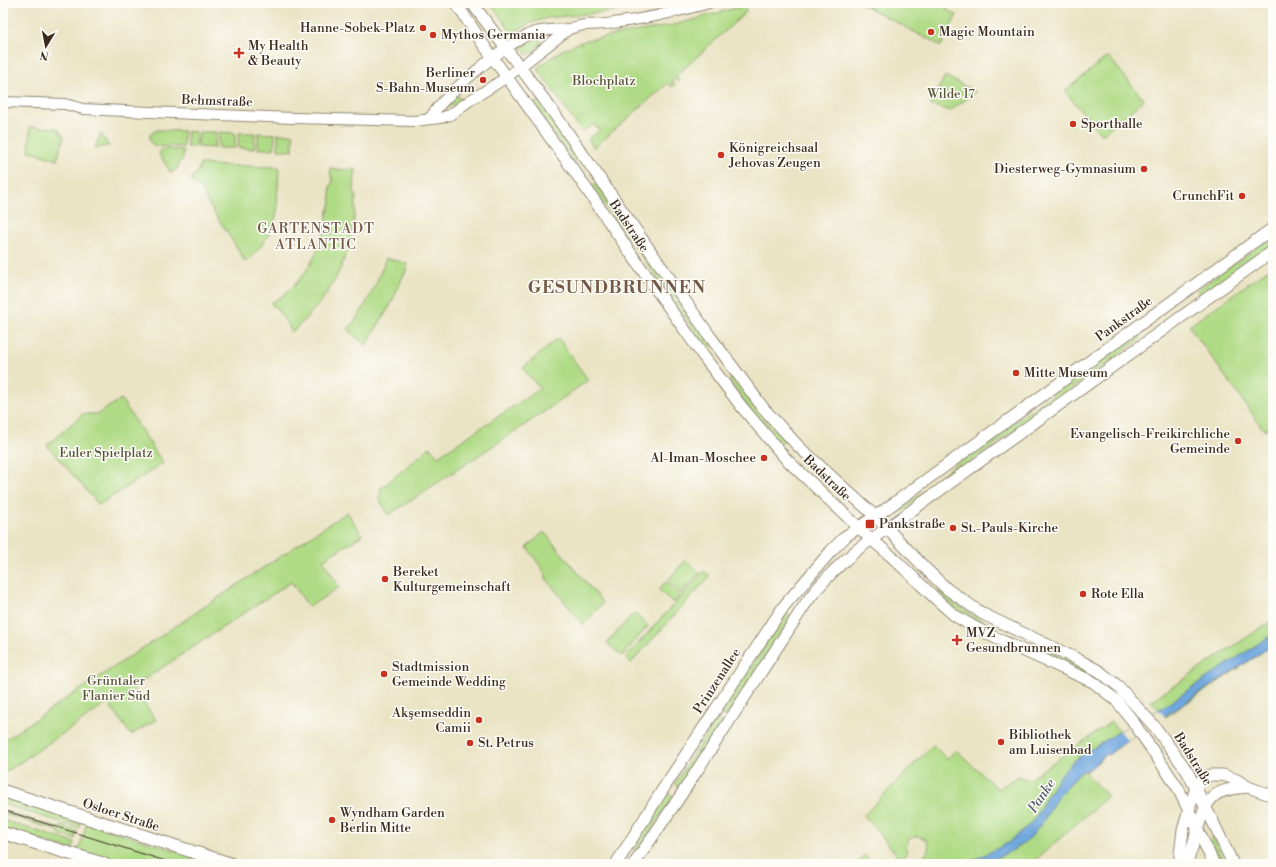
<svg xmlns="http://www.w3.org/2000/svg" width="1276" height="867" viewBox="0 0 1276 867" font-family="'Libre Bodoni',serif">
	<style>
		.green { fill: #b0db86; stroke: #768252 }
		.water { fill: #70a7de; stroke: #56687e }
		.pier { fill: #eae4c5 }
		.lines { fill: none; stroke-linecap: round; stroke-linejoin: round }
		.tertiary-casing { stroke: #928772; stroke-width: 12 }
		.secondary-casing { stroke: #928772; stroke-width: 13 }
		.primary-casing { stroke: #928772; stroke-width: 14 }
		.tertiary { stroke: #fff; stroke-width: 10 }
		.secondary { stroke: #fff; stroke-width: 11 }
		.primary { stroke: #fff; stroke-width: 12 }
		.tram { stroke: #3b2a1e; stroke-width: 1 }
		.secondary-bridge-casing { stroke: #928772; stroke-width: 13; stroke-linecap: butt }
		.secondary-bridge { stroke: #fff; stroke-width: 11 }
		.poi-dot { fill: #c8321e; stroke: #fdfcf7; stroke-width: 1.5 }
		.labels { text-anchor: middle; dominant-baseline: central; stroke-width: 3; stroke-linejoin: round; paint-order: stroke }
		.poi-label { font-size: 13px; fill: #3b2a1e; stroke: #fdfcf7; text-anchor: start }
		.park-label { font-size: 13px; fill: #585638; stroke: #fdfcf7 }
		.street-label { font-size: 13px; fill: #3b2a1e; stroke: #fdfcf7 }
		.neighbourhood-label { font-size: 14px; letter-spacing: 1px; fill: #745a46; stroke: #fdfcf7 }
		.water-label { font-size: 14px; font-style: italic; fill: #505c6b; stroke: #fdfcf7 }
		.district-label { font-size: 17px; font-weight: bold; letter-spacing: 1px; fill: #745a46; stroke: #fdfcf7 }
	</style>
	<rect width="100%" height="100%" fill="#fdfcf7"/>
	<filter id="ink" filterUnits="userSpaceOnUse"><feTurbulence type="fractalNoise" baseFrequency=".025" numOctaves="2"/><feDisplacementMap in="SourceGraphic" scale="8" xChannelSelector="R" yChannelSelector="G"/><feConvolveMatrix kernelMatrix="1 2 1 2 8 2 1 2 1" color-interpolation-filters="sRGB"/></filter>
	<filter id="wash" filterUnits="userSpaceOnUse"><feTurbulence type="fractalNoise" baseFrequency=".012" numOctaves="4" result="noise"/><feDisplacementMap in="SourceGraphic" scale="16" xChannelSelector="R" yChannelSelector="G"/><feGaussianBlur stdDeviation="0.9" result="paint"/><feColorMatrix in="noise" values="0 0 0 0 0 0 0 0 0 0 0 0 0 0 0 0 0 1.4 0 .05"/><feComposite in="paint" operator="in"/></filter>
	<g filter="url(#wash)">
		<rect width="100%" height="100%" fill="#eae4c5"/>
		<g class="green">
			<polygon points="490,3 662,3 634,9 547,18 531,23 512,33"/>
			<polygon points="860,3 947,3 947,10 957,15 941,46"/>
			<polygon points="743,6 746,10 746,12 676,76 679,80 678,82 673,78 671,80 675,85 672,87 668,83 594,148 588,139 599,131 599,128 597,128 594,124 582,132 537,68 561,51 573,45 587,40 674,25"/>
			<path d="M535,38L540,39C543,48 533,51 527,55L520,45Z"/>
			<polygon points="1108,56 1144,100 1101,135 1065,91"/>
			<polygon points="945,76 976,92 950,111 930,105"/>
			<polygon points="457,95 461,101 445,109 445,107"/>
			<polygon points="538,101 578,159 578,160 574,162 533,105"/>
			<polygon points="30,127 57,128 64,137 57,160 29,151"/>
			<polygon points="158,130 184,131 183,147 154,146 150,141 150,135 155,131"/>
			<polygon points="187,131 196,132 196,147 187,147"/>
			<polygon points="199,132 216,132 215,148 198,147"/>
			<polygon points="219,132 235,133 235,148 219,148"/>
			<polygon points="239,133 255,133 254,149 238,148"/>
			<polygon points="258,133 275,134 274,149 258,149"/>
			<polygon points="100,134 101,134 109,146 95,148"/>
			<rect x="278" y="134" width="15" height="16"/>
			<polygon points="162,149 183,150 183,159 179,163 178,168 171,173 159,154"/>
			<path d="M200,164H207V165L279,167L277,203L278,204C276,227 263,248 245,262L242,258L243,257L206,200L205,197L206,196L199,187H198L196,184L195,185L191,179L198,171Z"/>
			<path d="M330,168L338,169V170L356,169V173H355L354,193L356,194C355,238 341,283 308,316C302,322 298,328 291,332L289,329L290,328L275,306L274,307L271,303C304,286 324,247 328,210H329L330,204H331L330,186H332V177H331Z"/>
			<polygon points="596,183 632,233 627,236 592,186"/>
			<polygon points="1273,236 1273,244 1202,295 1200,295 1197,292 1198,289"/>
			<polygon points="636,238 712,346 708,350 631,241"/>
			<path d="M386,258L408,264L405,274H404L390,306L371,336L372,337L366,345L348,330C365,309 377,284 386,258Z"/>
			<polygon points="1273,266 1273,424 1271,426 1271,427 1268,429 1263,429 1189,326"/>
			<polygon points="1137,334 1140,338 1139,340 897,515 895,513 930,487 945,472"/>
			<polygon points="558,338 588,380 541,414 389,515 378,497 381,494 379,490 430,447 438,456 540,389 523,368"/>
			<polygon points="734,376 766,421 785,440 780,444 754,415 729,380"/>
			<polygon points="121,399 163,463 99,505 47,445 83,414 98,414"/>
			<polygon points="347,512 362,535 323,560 339,587 309,607 291,582 133,687 156,720 131,735 108,703 3,774 3,741"/>
			<polygon points="544,532 603,603 583,625 545,577 547,576 527,547"/>
			<polygon points="686,560 700,573 681,593 667,581"/>
			<polygon points="704,571 710,576 631,663 625,658"/>
			<polygon points="665,582 680,595 673,603 659,590"/>
			<path d="M940,591L972,615L990,625L989,629C970,618 953,607 937,594Z"/>
			<polygon points="634,613 648,626 622,656 607,643"/>
			<polygon points="786,613 791,616 791,617 725,717 720,714"/>
			<polygon points="1273,620 1273,645 1166,717 1151,701"/>
			<polygon points="1012,635 1042,649 1040,652 1010,639"/>
			<polygon points="1049,652 1076,664 1102,680 1101,682 1047,656"/>
			<polygon points="717,719 722,722 679,787 675,784 675,783"/>
			<path d="M1111,722L1128,740L1108,755L1106,754L1085,773L1108,796L1031,864H913C923,857 933,852 926,839L917,836L909,839L906,847L907,853L900,859L864,815L933,745L947,759L956,750L998,789L1019,776L1028,780Z"/>
			<polygon points="667,794 669,794 673,797 637,851 632,848"/>
			<polygon points="3,797 81,821 79,828 3,804"/>
			<polygon points="3,811 60,829 61,826 77,831 75,839 59,834 59,831 3,814"/>
			<polygon points="3,820 75,843 72,850 3,829"/>
			<polygon points="87,823 219,864 116,864 78,852"/>
			<polygon points="1213,836 1224,861 1220,863 1210,842"/>
			<polygon points="864,855 873,864 857,864"/>
		</g>
		<polygon class="water" points="1273,634 1273,645 1128,740 1108,755 1106,754 1091,768 1081,772 1057,797 1044,820 1031,837 1025,843 1015,849 984,864 966,864 1008,843 1029,825 1036,817 1045,799 1059,777 1073,761 1120,731 1160,709"/>
		<polygon class="pier" points="1159,710 1165,717 1128,740 1120,731"/>
	</g>
	<g filter="url(#ink)">
		<g class="lines">
			<defs>
				<g id="tertiary">
					<polyline points="3,102 65,104 83,109 103,110 293,118 415,121 440,118 450,115 469,101 507,77 569,29"/>
					<path d="M430,118C445,94 505,44 532,33C544,29 556,30 568,29C574,28 580,25 586,25C595,24 604,25 613,23C646,19 677,12 709,3"/>
				</g>
				<g id="secondary">
					<polyline points="456,3 483,44 577,175 634,258 704,357 741,406 786,459 871,539 891,556 935,598 954,615 974,627 998,639 1093,682 1107,693 1116,700 1132,720"/>
					<polyline points="472,3 549,106 709,335 764,409 799,447 875,516 927,570 947,589 983,614 1077,659 1099,671 1118,686 1155,727 1187,771 1214,824 1233,864"/>
					<polyline points="1142,735 1178,788 1214,864"/>
					<polyline points="616,864 665,786 784,606 831,551 846,536 886,509 1273,228"/>
					<path d="M634,864L681,795L806,603C821,582 839,565 858,549L1273,251"/>
					<polyline points="1180,864 1180,855 1183,830 1196,787 1203,778 1211,775 1223,775 1237,780 1248,787 1273,796"/>
					<path d="M1186,864C1195,846 1199,810 1213,797C1221,789 1237,788 1248,787"/>
				</g>
				<g id="primary">
					<polyline points="3,791 231,864"/>
					<polyline points="3,833 104,864"/>
				</g>
			</defs>
			<use href="#tertiary" class="tertiary-casing"/>
			<use href="#secondary" class="secondary-casing"/>
			<use href="#primary" class="primary-casing"/>
			<use href="#tertiary" class="tertiary"/>
			<use href="#secondary" class="secondary"/>
			<use href="#primary" class="primary"/>
			<polyline class="tram" points="3,810 175,864"/>
			<defs>
				<polyline id="secondary-bridge" points="1132,720 1142,735"/>
			</defs>
			<use href="#secondary-bridge" class="secondary-bridge-casing"/>
			<use href="#secondary-bridge" class="secondary-bridge"/>
		</g>
	</g>
	<g class="poi-dot">
		<circle cx="423" cy="28" r="4"/>
		<circle cx="931" cy="32" r="4"/>
		<circle cx="433" cy="35" r="4"/>
		<path d="M237 47h4v4h4v4h-4v4h-4v-4h-4v-4h4z"/>
		<circle cx="483" cy="80" r="4"/>
		<circle cx="1073" cy="124" r="4"/>
		<circle cx="721" cy="155" r="4"/>
		<circle cx="1144" cy="169" r="4"/>
		<circle cx="1242" cy="196" r="4"/>
		<circle cx="1016" cy="373" r="4"/>
		<circle cx="1238" cy="441" r="4"/>
		<circle cx="764" cy="458" r="4"/>
		<rect x="865" y="519" width="10" height="10" rx="2"/>
		<circle cx="953" cy="528" r="4"/>
		<circle cx="385" cy="579" r="4"/>
		<circle cx="1083" cy="594" r="4"/>
		<path d="M955 634h4v4h4v4h-4v4h-4v-4h-4v-4h4z"/>
		<circle cx="384" cy="674" r="4"/>
		<circle cx="479" cy="720" r="4"/>
		<circle cx="1001" cy="742" r="4"/>
		<circle cx="470" cy="743" r="4"/>
		<circle cx="332" cy="820" r="4"/>
	</g>
	<g class="labels">
		<g class="poi-label">
			<text x="415" y="28" text-anchor="end">Hanne-Sobek-Platz</text>
			<text x="939" y="32">Magic Mountain</text>
			<text x="441" y="35">Mythos Germania</text>
			<text x="248" y="46">My Health<tspan x="248" dy="15">&amp; Beauty</tspan></text>
			<text x="475" y="73" text-anchor="end">Berliner<tspan x="475" dy="15">S-Bahn-Museum</tspan></text>
			<text x="1081" y="124">Sporthalle</text>
			<text x="729" y="148">Königreichsaal<tspan x="729" dy="15">Jehovas Zeugen</tspan></text>
			<text x="1136" y="169" text-anchor="end">Diesterweg-Gymnasium</text>
			<text x="1234" y="196" text-anchor="end">CrunchFit</text>
			<text x="1024" y="373">Mitte Museum</text>
			<text x="1230" y="434" text-anchor="end">Evangelisch-Freikirchliche<tspan x="1230" dy="15">Gemeinde</tspan></text>
			<text x="756" y="458" text-anchor="end">Al-Iman-Moschee</text>
			<text x="879" y="524">Pankstraße</text>
			<text x="961" y="528">St.-Pauls-Kirche</text>
			<text x="393" y="572">Bereket<tspan x="393" dy="15">Kulturgemeinschaft</tspan></text>
			<text x="1091" y="594">Rote Ella</text>
			<text x="966" y="633">MVZ<tspan x="966" dy="15">Gesundbrunnen</tspan></text>
			<text x="392" y="667">Stadtmission<tspan x="392" dy="15">Gemeinde Wedding</tspan></text>
			<text x="471" y="713" text-anchor="end">Akşemseddin<tspan x="471" dy="15">Camii</tspan></text>
			<text x="1009" y="735">Bibliothek<tspan x="1009" dy="15">am Luisenbad</tspan></text>
			<text x="478" y="743">St. Petrus</text>
			<text x="340" y="813">Wyndham Garden<tspan x="340" dy="15">Berlin Mitte</tspan></text>
		</g>
		<g class="park-label">
			<text x="604" y="81">Blochplatz</text>
			<text x="951" y="94">Wilde 17</text>
			<text x="106" y="453">Euler Spielplatz</text>
			<text x="116" y="681">Grüntaler<tspan x="116" dy="15">Flanier Süd</tspan></text>
		</g>
		<g class="street-label">
			<text transform="translate(217 101) rotate(2)">Behmstraße</text>
			<text transform="translate(629 226) rotate(56)">Badstraße</text>
			<text transform="translate(1124 319) rotate(-36)">Pankstraße</text>
			<text transform="translate(827 478) rotate(44)">Badstraße</text>
			<text transform="translate(717 681) rotate(-57)">Prinzenallee</text>
			<text transform="translate(1193 759) rotate(58)">Badstraße</text>
			<text transform="translate(121 815) rotate(18)">Osloer Straße</text>
		</g>
		<g class="neighbourhood-label">
			<text x="316" y="229">GARTENSTADT<tspan x="316" dy="16">ATLANTIC</tspan></text>
		</g>
		<g class="water-label">
			<text transform="translate(1042 796) rotate(-56)">Panke</text>
		</g>
		<g class="district-label">
			<text x="617" y="288">GESUNDBRUNNEN</text>
		</g>
	</g>
	<rect width="1276" height="867" fill="none" stroke="#fdfcf7" stroke-width="16"/>
	<g transform="translate(46 46) rotate(190)" stroke="#fdfcf7" stroke-width="3" paint-order="stroke">
	<path d="M0-3L7 15L0 10L-7 15Z" fill="#3b2a1e"/>
	<text y="-6" font-size="11" font-weight="bold" text-anchor="middle" fill="#3b2a1e">N</text>
	</g>
</svg>
